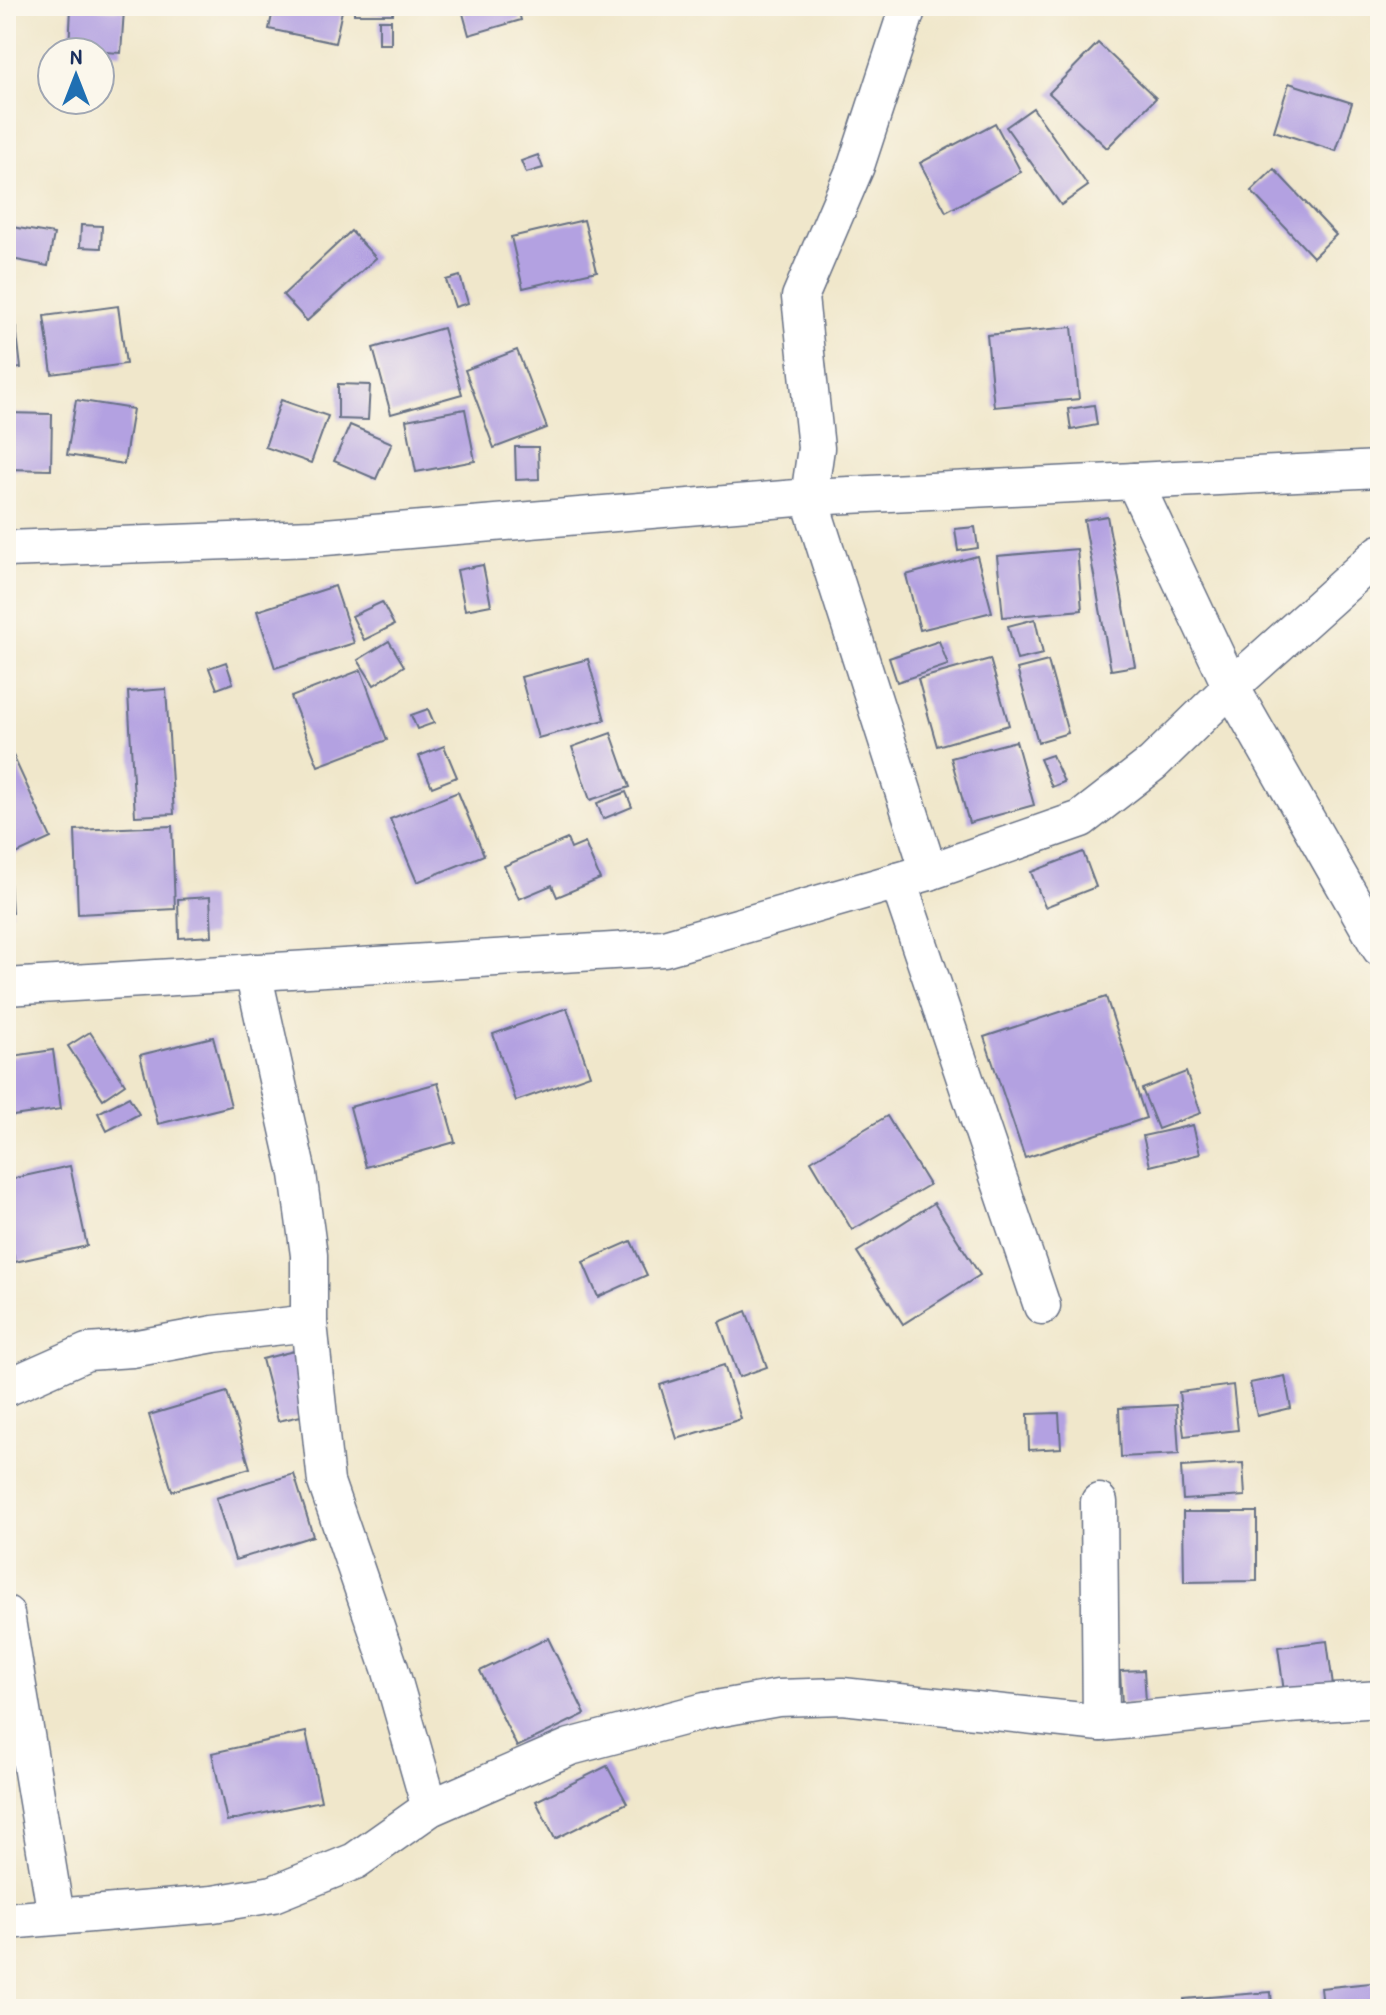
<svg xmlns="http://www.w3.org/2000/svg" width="1386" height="2015" viewBox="0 0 1386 2015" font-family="'Patrick Hand',sans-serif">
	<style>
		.building { fill: #b3a1e1 }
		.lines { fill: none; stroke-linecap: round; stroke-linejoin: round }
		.street-casing { stroke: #666f84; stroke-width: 39 }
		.street { stroke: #fff; stroke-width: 36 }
	</style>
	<rect width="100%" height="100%" fill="#fbf7ec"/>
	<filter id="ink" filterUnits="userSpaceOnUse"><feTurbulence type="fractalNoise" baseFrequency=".0125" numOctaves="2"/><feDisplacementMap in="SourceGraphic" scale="16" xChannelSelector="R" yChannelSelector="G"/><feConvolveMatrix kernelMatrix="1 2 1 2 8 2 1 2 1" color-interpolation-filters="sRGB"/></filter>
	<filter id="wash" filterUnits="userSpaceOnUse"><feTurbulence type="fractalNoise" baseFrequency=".006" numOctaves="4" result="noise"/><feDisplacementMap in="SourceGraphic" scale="32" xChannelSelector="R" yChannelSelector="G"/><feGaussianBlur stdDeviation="1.8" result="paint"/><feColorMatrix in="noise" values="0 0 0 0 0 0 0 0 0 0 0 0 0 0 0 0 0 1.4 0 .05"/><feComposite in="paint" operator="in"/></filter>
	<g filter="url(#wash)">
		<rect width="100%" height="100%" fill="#f0e7cb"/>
		<g id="blocks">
			<g class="building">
				<polygon points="274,6 343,6 335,43 269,29"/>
				<rect x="354" y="6" width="39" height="8"/>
				<polygon points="461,6 517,6 521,20 469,35"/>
				<polygon points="579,6 606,6 585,16"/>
				<polygon points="71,7 124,10 121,53 69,50"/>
				<rect x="379" y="20" width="12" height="24"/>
				<polygon points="1098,43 1156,98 1107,148 1049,93"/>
				<polygon points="1289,83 1352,103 1336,151 1274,131"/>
				<polygon points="1033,108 1088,186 1061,205 1006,127"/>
				<polygon points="995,123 1021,172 946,212 920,163"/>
				<polygon points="538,155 543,168 526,173 521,161"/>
				<polygon points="1274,169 1336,235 1313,257 1251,191"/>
				<polygon points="584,220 597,271 523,288 511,237"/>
				<polygon points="81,225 102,226 101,248 80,247"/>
				<polygon points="6,226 54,234 48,266 6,258"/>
				<polygon points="351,231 376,258 307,321 283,295"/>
				<polygon points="460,276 468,303 455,307 446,280"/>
				<polygon points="118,306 126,364 52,374 44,316"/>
				<polygon points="15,317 21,368 6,370 6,318"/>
				<polygon points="1072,327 1079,399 994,407 987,335"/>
				<polygon points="443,328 462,394 391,414 373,348"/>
				<polygon points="517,350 547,428 494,448 465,370"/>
				<polygon points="338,384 370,385 368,420 338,419"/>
				<polygon points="76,400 133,409 124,464 67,455"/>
				<polygon points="281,400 328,416 311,463 265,447"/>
				<polygon points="1094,405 1097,425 1071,430 1068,409"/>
				<polygon points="465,409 475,461 416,472 406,420"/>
				<polygon points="6,413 52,414 51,470 6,469"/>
				<polygon points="350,425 392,443 376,479 334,461"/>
				<polygon points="515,447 538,447 539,479 516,480"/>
				<polygon points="1107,516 1135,666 1111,670 1084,520"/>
				<polygon points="975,527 978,548 958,551 955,529"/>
				<polygon points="1077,549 1082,610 1003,617 997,556"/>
				<polygon points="977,556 992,612 920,630 906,575"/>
				<polygon points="483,565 491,605 465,610 457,570"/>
				<polygon points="335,586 354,643 275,668 257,611"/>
				<polygon points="382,602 394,625 364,640 352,616"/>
				<polygon points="1035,619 1043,654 1017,660 1008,626"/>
				<polygon points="389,641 404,666 374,685 358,660"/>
				<polygon points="939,641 948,665 897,682 889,658"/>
				<polygon points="588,659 605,720 538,738 521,677"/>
				<polygon points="990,659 1009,725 937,746 918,679"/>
				<polygon points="1048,661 1068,733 1038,742 1017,669"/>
				<polygon points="226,662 233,683 217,689 209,668"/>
				<polygon points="361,670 387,740 318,766 291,697"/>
				<polygon points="166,689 174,814 135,816 128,692"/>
				<polygon points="428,709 434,723 417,729 411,715"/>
				<polygon points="611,733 630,787 590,800 572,747"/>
				<polygon points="1016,741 1034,805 969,823 951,758"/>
				<polygon points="444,746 457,777 432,787 419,756"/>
				<polygon points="10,749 51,838 14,855 6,838 6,751"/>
				<polygon points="1052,755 1064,782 1052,787 1040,759"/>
				<polygon points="458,792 484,855 417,882 390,819"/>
				<polygon points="626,792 632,807 603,819 597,803"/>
				<polygon points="172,826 175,909 78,914 75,830"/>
				<polygon points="567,839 571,849 585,843 600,879 557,897 552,885 519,899 504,866"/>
				<polygon points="8,851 12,913 6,913 6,852"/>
				<polygon points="1083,852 1096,887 1045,907 1031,872"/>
				<polygon points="210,897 212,936 179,938 178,899"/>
				<polygon points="1106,997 1146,1118 1025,1158 984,1037"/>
				<polygon points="567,1008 590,1075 516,1101 493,1034"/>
				<polygon points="90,1032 125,1084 103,1099 68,1046"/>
				<polygon points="213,1037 231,1106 158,1124 140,1055"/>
				<polygon points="53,1050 61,1109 6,1117 6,1057"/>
				<polygon points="1186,1072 1201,1113 1158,1129 1142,1089"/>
				<polygon points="438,1083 455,1142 366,1167 350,1107"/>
				<polygon points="129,1097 139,1114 107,1131 98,1113"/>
				<polygon points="887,1116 929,1185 852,1230 811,1161"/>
				<polygon points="1193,1125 1200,1154 1150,1166 1143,1136"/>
				<polygon points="70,1166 87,1246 15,1262 6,1221 6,1180"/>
				<polygon points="934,1203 980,1275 903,1324 857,1252"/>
				<polygon points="631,1241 647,1275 598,1297 583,1262"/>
				<polygon points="746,1311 767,1367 739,1377 719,1322"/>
				<polygon points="294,1351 310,1414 278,1421 262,1359"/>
				<polygon points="724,1365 741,1419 677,1439 660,1385"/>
				<polygon points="1285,1376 1291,1408 1257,1416 1250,1383"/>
				<polygon points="1233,1385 1238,1430 1184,1436 1179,1392"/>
				<polygon points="227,1392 250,1468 172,1491 149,1415"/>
				<polygon points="1176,1405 1179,1454 1121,1457 1119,1408"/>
				<polygon points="1059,1413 1061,1448 1029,1450 1028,1414"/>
				<polygon points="1243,1463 1245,1496 1183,1500 1181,1467"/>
				<polygon points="294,1474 313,1536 235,1560 216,1498"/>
				<polygon points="1183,1512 1257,1512 1257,1581 1184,1582"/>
				<polygon points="548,1638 585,1714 517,1747 480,1671"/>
				<polygon points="1327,1641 1333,1686 1284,1692 1278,1647"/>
				<polygon points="1144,1670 1146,1702 1122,1704 1120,1671"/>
				<polygon points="306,1732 321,1801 227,1821 212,1753"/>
				<polygon points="607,1766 627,1803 555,1839 536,1801"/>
				<polygon points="1380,1982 1380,2002 1323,2007 1321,1988"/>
				<polygon points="1271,1992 1272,2009 1185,2009 1184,1999"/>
			</g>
		</g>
	</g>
	<g filter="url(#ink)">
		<use href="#blocks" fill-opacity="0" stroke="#666f84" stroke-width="2"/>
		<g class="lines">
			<defs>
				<g id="street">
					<polyline points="905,6 906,13 856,166 800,297 816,448 809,497 929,872"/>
					<polyline points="1134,481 1231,687 1380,948"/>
					<polyline points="6,549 313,538 809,497 1380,469"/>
					<polyline points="898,881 1042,1306"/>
					<polyline points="253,972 298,1174 309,1255 309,1323 326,1482 390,1668 430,1808"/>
					<polyline points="6,987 664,948 929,872 1081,819 1153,763 1231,687 1380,553"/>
					<polyline points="6,1388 87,1352 132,1349 214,1334 309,1323"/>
					<polyline points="1099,1502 1101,1723"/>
					<polyline points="6,1614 56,1916"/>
					<polyline points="6,1921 213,1904 273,1894 355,1861 430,1808 570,1747 705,1711 778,1698 842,1696 1101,1723 1289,1705 1380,1699"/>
				</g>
			</defs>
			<use href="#street" class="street-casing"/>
			<use href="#street" class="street"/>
		</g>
	</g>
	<rect width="1386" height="2015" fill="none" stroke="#fbf7ec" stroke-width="32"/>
	<g transform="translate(76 76)"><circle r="38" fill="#fbf7ec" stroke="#a1a7b3" stroke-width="2"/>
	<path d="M0-6L14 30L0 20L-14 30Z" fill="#1f6fb2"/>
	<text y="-12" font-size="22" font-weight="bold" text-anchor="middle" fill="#1b2f5e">N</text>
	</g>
</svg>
